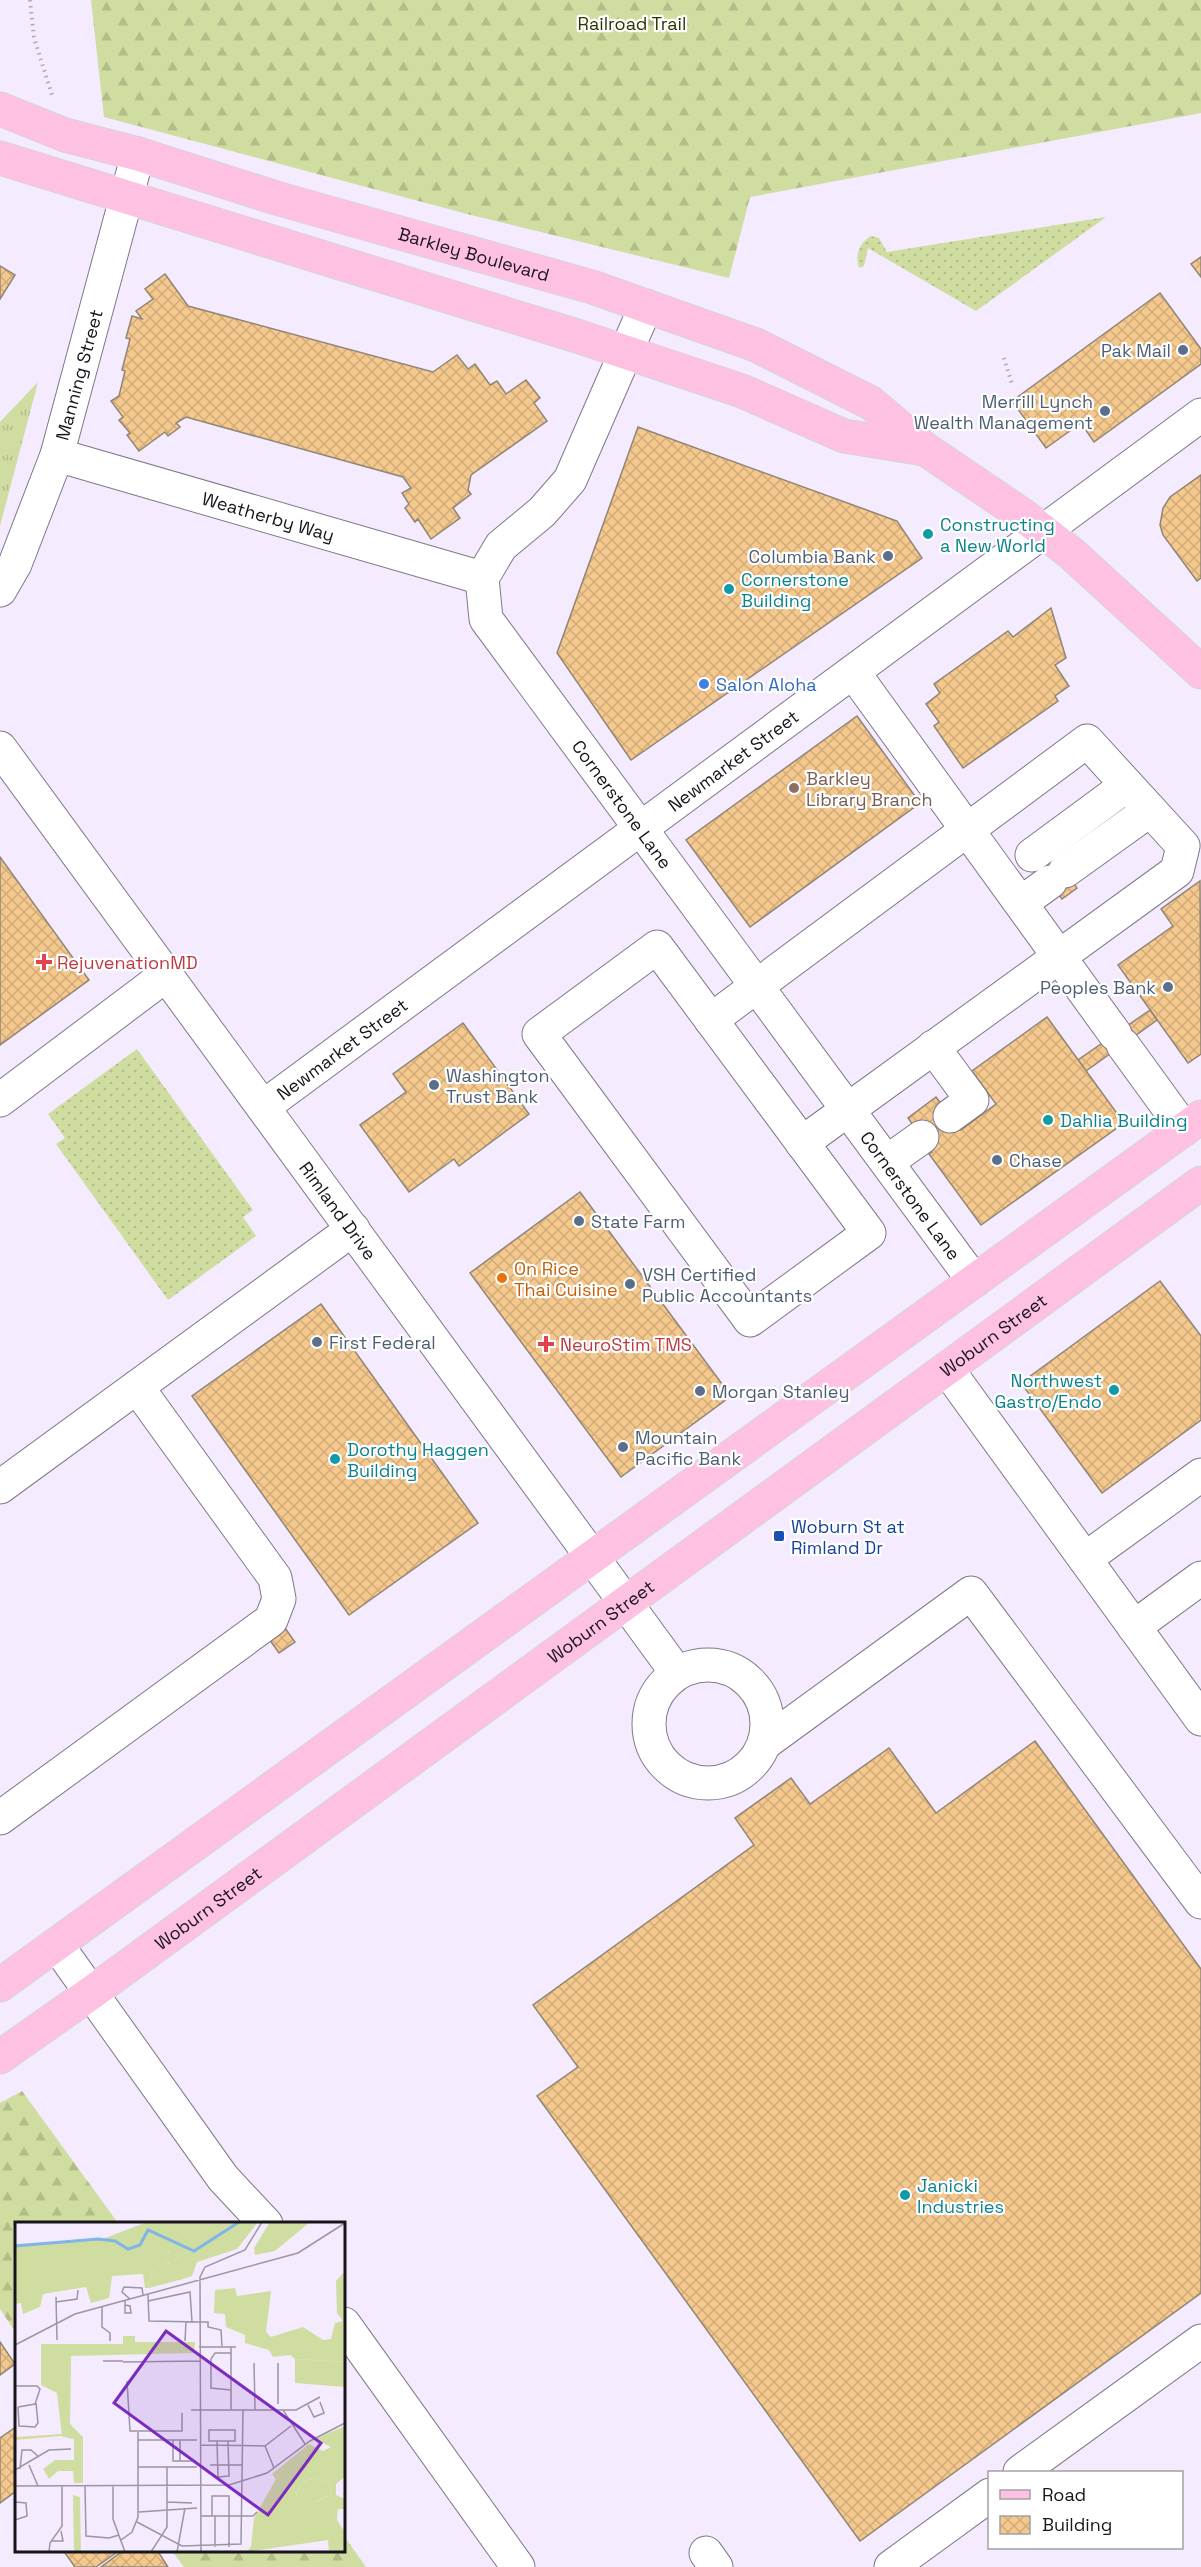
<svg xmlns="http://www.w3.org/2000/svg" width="1201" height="2567" viewBox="0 0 1201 2567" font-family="'Space Grotesk',sans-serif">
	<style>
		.grass { fill: url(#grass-dots) }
		.forest { fill: url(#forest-firs) }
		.park { fill: url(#park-tufts) }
		.building { fill: url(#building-cross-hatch); stroke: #918575; stroke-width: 1.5 }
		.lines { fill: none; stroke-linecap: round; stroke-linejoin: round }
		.minor-casing { stroke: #807889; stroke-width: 35 }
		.major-casing { stroke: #d5d5d6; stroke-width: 35 }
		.path { stroke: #b0a9b9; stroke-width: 4; stroke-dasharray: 1.5 4.5; stroke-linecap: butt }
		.minor { stroke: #fff; stroke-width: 33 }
		.major { stroke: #fec1e2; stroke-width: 33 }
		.service-dot { fill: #5c6f8a; stroke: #fff; stroke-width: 2 }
		.culture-dot { fill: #0f9aa8; stroke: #fff; stroke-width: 2 }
		.shop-dot { fill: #3f7fe0; stroke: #fff; stroke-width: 2 }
		.education-dot { fill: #8d6e63; stroke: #fff; stroke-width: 2 }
		.health-dot { fill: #e0444e; stroke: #fff; stroke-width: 2 }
		.food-dot { fill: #e8710a; stroke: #fff; stroke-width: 2 }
		.transit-dot { fill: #1a4fb4; stroke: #fff; stroke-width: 2 }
		.labels { text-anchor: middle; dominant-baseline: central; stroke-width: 4.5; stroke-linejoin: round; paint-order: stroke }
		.park-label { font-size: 18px; fill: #2d3500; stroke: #fff }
		.street-label { font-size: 18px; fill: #17141b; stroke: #fff }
		.service-label { font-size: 18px; fill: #4e5e75; stroke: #fff; text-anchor: start }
		.culture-label { font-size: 18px; fill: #0d838f; stroke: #fff; text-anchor: start }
		.shop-label { font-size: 18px; fill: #366cbe; stroke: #fff; text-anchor: start }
		.education-label { font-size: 18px; fill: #785e54; stroke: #fff; text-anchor: start }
		.health-label { font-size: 18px; fill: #be3a42; stroke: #fff; text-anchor: start }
		.food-label { font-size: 18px; fill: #c56008; stroke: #fff; text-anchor: start }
		.transit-label { font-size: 18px; fill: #164399; stroke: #fff; text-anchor: start }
		.inset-river { fill: none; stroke: #80b5e7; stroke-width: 3 }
		.inset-road { fill: none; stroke: #9c95a3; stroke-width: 1.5 }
		.view { fill: #7b2cbf; fill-opacity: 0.15; stroke: #7b2cbf; stroke-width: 3 }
		.inset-edge { fill: none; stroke: #17141b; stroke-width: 3 }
	</style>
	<defs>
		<pattern id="grass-dots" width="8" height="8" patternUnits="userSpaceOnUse" patternTransform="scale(1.5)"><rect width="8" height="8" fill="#d0dda0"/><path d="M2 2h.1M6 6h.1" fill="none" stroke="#b2bd89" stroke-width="1.8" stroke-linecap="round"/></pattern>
		<pattern id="forest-firs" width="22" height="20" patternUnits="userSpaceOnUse" patternTransform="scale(1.5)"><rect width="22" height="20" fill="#d0dda0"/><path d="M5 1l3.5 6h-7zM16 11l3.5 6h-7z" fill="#b2bd89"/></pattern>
		<pattern id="park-tufts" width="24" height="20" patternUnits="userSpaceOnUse" patternTransform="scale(1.5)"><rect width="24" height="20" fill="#d0dda0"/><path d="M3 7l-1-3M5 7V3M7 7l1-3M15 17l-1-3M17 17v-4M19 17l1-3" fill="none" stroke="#b2bd89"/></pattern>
		<pattern id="building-cross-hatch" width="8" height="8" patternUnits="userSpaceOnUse" patternTransform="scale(1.5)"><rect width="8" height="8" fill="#f5c98d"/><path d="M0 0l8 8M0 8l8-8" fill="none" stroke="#d1ac79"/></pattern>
	</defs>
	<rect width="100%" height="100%" fill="#f4ebfe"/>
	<g class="grass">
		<path d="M1106,217L976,311L868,248L864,266L859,268C855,254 859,244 871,236L879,238L887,252Z"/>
		<polygon points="137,1049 253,1210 243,1217 256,1236 168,1300 56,1144 65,1138 48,1114"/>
	</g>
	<g class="forest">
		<polygon points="91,0 1201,0 1201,113 750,197 729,278 467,214 104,117"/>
		<polygon points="22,2091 118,2223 16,2224 16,2333 0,2309 0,2103"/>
		<polygon points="344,2536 366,2567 184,2567 172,2551 344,2550"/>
	</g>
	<polygon class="park" points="38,382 0,526 0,422"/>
	<g class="building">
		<polygon points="1201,257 1201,277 1191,264"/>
		<polygon points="0,266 15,275 0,299"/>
		<polygon points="165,274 188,306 433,372 457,355 468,369 475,364 490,385 497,381 506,394 526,380 540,398 534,403 547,421 471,475 468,490 471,494 453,508 460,518 431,539 418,519 415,522 405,508 409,504 402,493 411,488 403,477 186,417 176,423 180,427 168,436 165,432 139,451 127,435 130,433 119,420 123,417 111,401 119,396 125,371 122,370 130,339 126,338 132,316 142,319 136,311 153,299 145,289"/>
		<polygon points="1160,293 1201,349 1201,364 1094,442 1081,423 1046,448 1012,401"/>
		<polygon points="638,427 897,521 922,558 631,760 557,653"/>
		<polygon points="1201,475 1201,578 1197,581 1163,535 1160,525 1163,508 1170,497"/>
		<polygon points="1051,608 1066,658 1055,665 1069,686 1055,696 1058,701 963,768 934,726 939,722 926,704 940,693 934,684 1008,631 1013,637"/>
		<polygon points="857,716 920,803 750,927 686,840"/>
		<polygon points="1054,856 1077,888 1062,899 1039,867"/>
		<polygon points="0,857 89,980 0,1045"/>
		<polygon points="1200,881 1201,1054 1188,1063 1118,965 1173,926 1161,909"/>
		<polygon points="1150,1010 1157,1020 1086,1071 1078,1060"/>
		<polygon points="1047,1017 1124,1123 981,1225 929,1154 932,1152 908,1118 936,1097 961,1130 996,1104 972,1071"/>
		<polygon points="463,1023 529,1114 459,1166 454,1159 409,1192 360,1125 406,1092 393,1074"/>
		<polygon points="580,1192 731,1396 621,1477 470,1273"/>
		<polygon points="1160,1281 1201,1336 1201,1420 1102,1493 1021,1383"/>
		<polygon points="321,1304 478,1523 349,1615 192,1396"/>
		<polygon points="285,1628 295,1642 279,1653 269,1639"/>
		<polygon points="1035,1741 1201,1969 1201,2293 860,2541 537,2096 578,2067 533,2005 754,1845 735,1818 791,1778 810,1804 889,1748 936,1813"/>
		<polygon points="0,2342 15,2364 0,2375"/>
		<polygon points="16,2427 16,2491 0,2503 0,2438"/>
		<polygon points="69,2550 120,2550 96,2567 75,2567 65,2553"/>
		<polygon points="124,2550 157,2550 168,2567 101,2567"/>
	</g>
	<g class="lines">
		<defs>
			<g id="minor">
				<path id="s1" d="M646,306L570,480L542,512L501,546L482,578L486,619L974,1281"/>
				<path id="s2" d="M57,455L482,578"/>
				<path id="s3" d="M0,590L15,564L57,455L138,154"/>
				<polyline points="853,672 1115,1034"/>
				<path id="s4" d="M0,748L677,1673"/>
				<polyline points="1032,855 1127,785"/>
				<polyline points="1065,871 1150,810"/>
				<polyline points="1021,903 1050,882"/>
				<polygon points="657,947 869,1233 750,1320 539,1034"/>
				<polyline points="711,1020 1087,741 1183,846 1177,871 802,1143"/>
				<polyline points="1123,1045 1184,1129"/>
				<polyline points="933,1047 972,1100 950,1116"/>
				<polyline points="0,1100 166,975"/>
				<path id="s5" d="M263,1107L1201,415"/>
				<polyline points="887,1162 922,1137"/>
				<polyline points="947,1369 1201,1719"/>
				<polyline points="0,1487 353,1229"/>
				<polyline points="1085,1559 1201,1475"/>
				<polyline points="1134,1627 1201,1578"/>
				<circle cx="708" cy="1724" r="59"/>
				<polyline points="765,1743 971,1593 1201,1902"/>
				<polyline points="0,1818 271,1620 279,1599 275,1578 137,1387"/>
				<polyline points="57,1945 223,2178 266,2224"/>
				<polyline points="344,2324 518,2567"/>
				<polyline points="1020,2472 1201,2341"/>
				<polyline points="706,2553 716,2567"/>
				<polyline points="891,2567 990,2495"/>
			</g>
			<g id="major">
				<path id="s6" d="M0,109L65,135L138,154L276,198L592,287L756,345L871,403L925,449L1024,516L1072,554L1201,672"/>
				<polyline points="0,158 577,336 742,391 844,436 924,449"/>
				<polyline points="0,1985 1201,1117"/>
				<path id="s7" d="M0,2057L91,1993L1201,1183"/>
			</g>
		</defs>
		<use href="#minor" class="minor-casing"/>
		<use href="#major" class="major-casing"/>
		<g class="path">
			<polyline points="30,0 34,38 52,95"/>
			<polyline points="1004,358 1012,384"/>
		</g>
		<use href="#minor" class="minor"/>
		<use href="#major" class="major"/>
	</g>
	<g class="service-dot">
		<circle cx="1183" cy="350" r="6"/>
		<circle cx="1105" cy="411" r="6"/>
		<circle cx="888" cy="556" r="6"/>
		<circle cx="1168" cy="987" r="6"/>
		<circle cx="434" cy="1085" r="6"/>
		<circle cx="997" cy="1160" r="6"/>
		<circle cx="579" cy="1221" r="6"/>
		<circle cx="630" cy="1284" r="6"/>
		<circle cx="317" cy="1342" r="6"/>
		<circle cx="700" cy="1391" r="6"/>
		<circle cx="623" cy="1447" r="6"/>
	</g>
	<g class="culture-dot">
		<circle cx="928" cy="534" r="6"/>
		<circle cx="729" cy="589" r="6"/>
		<circle cx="1048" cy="1120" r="6"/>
		<circle cx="1114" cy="1390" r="6"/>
		<circle cx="335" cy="1459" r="6"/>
		<circle cx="905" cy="2195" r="6"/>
	</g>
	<circle class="shop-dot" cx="704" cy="684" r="6"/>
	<circle class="education-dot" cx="794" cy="788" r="6"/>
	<g class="health-dot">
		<path d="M41 953h6v6h6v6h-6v6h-6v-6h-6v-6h6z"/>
		<path d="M543 1335h6v6h6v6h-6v6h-6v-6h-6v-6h6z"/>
	</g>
	<circle class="food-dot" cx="502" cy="1278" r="6"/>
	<rect class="transit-dot" x="773" y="1530" width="12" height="12" rx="3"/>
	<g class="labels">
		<g class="park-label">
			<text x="632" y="23">Railroad Trail</text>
		</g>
		<g class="street-label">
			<text stroke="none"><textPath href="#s6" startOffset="496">Barkley Boulevard</textPath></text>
			<text stroke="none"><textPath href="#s3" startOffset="230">Manning Street</textPath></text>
			<text stroke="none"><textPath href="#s2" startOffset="220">Weatherby Way</textPath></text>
			<text stroke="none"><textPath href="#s5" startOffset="584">Newmarket Street</textPath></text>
			<text stroke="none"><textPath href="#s1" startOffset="594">Cornerstone Lane</textPath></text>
			<text stroke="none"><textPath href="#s5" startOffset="98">Newmarket Street</textPath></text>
			<text stroke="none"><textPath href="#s1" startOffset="1080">Cornerstone Lane</textPath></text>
			<text stroke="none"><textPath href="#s4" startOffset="573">Rimland Drive</textPath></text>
			<text stroke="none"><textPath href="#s7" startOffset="1228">Woburn Street</textPath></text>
			<text stroke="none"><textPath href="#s7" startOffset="742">Woburn Street</textPath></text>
			<text stroke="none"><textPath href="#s7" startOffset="256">Woburn Street</textPath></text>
		</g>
		<g class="service-label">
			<text x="1171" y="350" text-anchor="end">Pak Mail</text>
			<text x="1093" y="401" text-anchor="end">Merrill Lynch<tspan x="1093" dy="21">Wealth Management</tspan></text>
			<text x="876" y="556" text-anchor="end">Columbia Bank</text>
			<text x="1156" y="987" text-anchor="end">Peoples Bank</text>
			<text x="446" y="1075">Washington<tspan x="446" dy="21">Trust Bank</tspan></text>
			<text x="1009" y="1160">Chase</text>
			<text x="591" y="1221">State Farm</text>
			<text x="642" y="1274">VSH Certified<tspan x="642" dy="21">Public Accountants</tspan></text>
			<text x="329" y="1342">First Federal</text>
			<text x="712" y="1391">Morgan Stanley</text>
			<text x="635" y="1437">Mountain<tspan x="635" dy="21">Pacific Bank</tspan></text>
		</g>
		<g class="culture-label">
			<text x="940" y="524">Constructing<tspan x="940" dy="21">a New World</tspan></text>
			<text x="741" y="579">Cornerstone<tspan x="741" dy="21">Building</tspan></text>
			<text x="1060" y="1120">Dahlia Building</text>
			<text x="1102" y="1380" text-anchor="end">Northwest<tspan x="1102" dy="21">Gastro/Endo</tspan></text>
			<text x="347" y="1449">Dorothy Haggen<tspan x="347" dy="21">Building</tspan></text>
			<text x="917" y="2185">Janicki<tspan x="917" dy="21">Industries</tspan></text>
		</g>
		<g class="shop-label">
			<text x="716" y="684">Salon Aloha</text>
		</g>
		<g class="education-label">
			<text x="806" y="778">Barkley<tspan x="806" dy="21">Library Branch</tspan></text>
		</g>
		<g class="health-label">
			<text x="57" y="962">RejuvenationMD</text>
			<text x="560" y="1344">NeuroStim TMS</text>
		</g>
		<g class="food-label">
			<text x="514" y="1268">On Rice<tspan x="514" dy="21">Thai Cuisine</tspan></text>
		</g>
		<g class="transit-label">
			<text x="791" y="1526">Woburn St at<tspan x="791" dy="21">Rimland Dr</tspan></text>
		</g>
	</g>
	<g transform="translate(15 2222)">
		<rect width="330" height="330" fill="#f4ebfe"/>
		<path d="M185,0H218L195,19L163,35L153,31L156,21ZM150,39L166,51L168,57L134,66L136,51ZM280,137L330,140V165L280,161ZM298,256L316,260L315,273L300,280L281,275L286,262Z" fill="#d0dda0"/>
		<path d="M132,0H185L156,21L153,31L163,35L195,19L218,0H243L222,27L182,40L177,54L168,57L166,51L155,52V42L150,39L136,51L134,66H130L128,52L97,54L94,76L76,81L71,65L28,72L25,85L8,92L6,81L0,82V22L85,18ZM255,0H295L260,29L240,33L239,26ZM330,49V140L280,137L275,133L258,135L254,128L230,121V113L211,105L210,92L199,91L200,68L220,66L222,74L256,69L251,110L256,115L288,105L308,118L316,117L320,101L328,99L322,91L321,59ZM108,114H120V120H180L179,131L56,134L55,202L68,215V261H59L58,249H43L34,257L28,247L40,238H59V217L47,214L42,171L26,163V122H108ZM330,204V255L321,262V273L330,277V287H323L322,298L330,310V330H314L313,318L231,330L236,325L239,296L261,257L257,252L294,222L308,229L316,225L300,217ZM297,256L316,260L315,273L301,280L299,275L281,274L286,262ZM58,273L65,275L66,330H59Z" fill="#d0dda0" fill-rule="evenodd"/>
		<path d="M47,212L65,216L68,261L62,244V218L46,214L0,218V215Z" fill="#d0dda0"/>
		<path class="inset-river" d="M0,24L83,17L100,19L113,27L125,23L133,8L179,29L224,0"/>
		<path class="inset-road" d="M133,72L134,99L184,100M41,75L42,118M115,77L107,70L109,65L127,66L128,73M133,79L175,70L177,100M41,80L62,77L63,68M110,83L115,84L116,91H110V78M87,85V105L95,111V119M184,100H193V105L206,108L207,125M170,119L171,100M0,123L60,92L283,31L330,1M184,125H221M216,125V188M216,131H200L196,137V166L216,168M88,139H108M108,140L186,139M239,141L240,188M263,141V182M112,159L115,209H167V191M0,164H22L25,167L20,182L3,185M293,183L299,195L309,191L305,180M3,185L4,204L20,205L23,201L21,181M176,188H281L305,175M268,188L290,222M194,208H220V219H194ZM123,218H182M158,218V239H177M202,219L203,255L214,254L213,219M186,223L250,224M250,224L276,204M250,224L259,246M165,239V218M14,243L23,264M195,243H228M123,245H182M5,247L7,228H16L24,235M0,248L34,228L56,227M0,264L214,263L252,251L295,219L330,201M70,264L71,314L94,316L104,313M98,264V297L110,330M0,280L11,281L12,294L0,298M152,280L177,281M124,290L182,286M186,294H238L242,290M197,294V274H214V325M200,294V325M122,300L167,324L226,322L228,188M106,318L117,310L123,295V210M36,319H48L46,309M34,330L35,321L47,304V264M136,330L152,305V245M162,330L170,286M186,330L185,55L190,45L230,28L247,0"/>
		<path class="view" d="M151,109L306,221L253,293L99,181Z"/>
		<rect width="330" height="330" class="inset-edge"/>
	</g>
	<rect x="988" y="2471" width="195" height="78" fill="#ffffff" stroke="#a2a1a4" stroke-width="1.5"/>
	<rect x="1000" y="2490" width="30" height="9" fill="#fec1e2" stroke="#a2a1a4" stroke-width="1.5"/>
	<text x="1042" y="2501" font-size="18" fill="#17141b">Road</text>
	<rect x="1000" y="2516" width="30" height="18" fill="url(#building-cross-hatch)" stroke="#a2a1a4" stroke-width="1.5"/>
	<text x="1042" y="2531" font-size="18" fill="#17141b">Building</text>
</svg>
